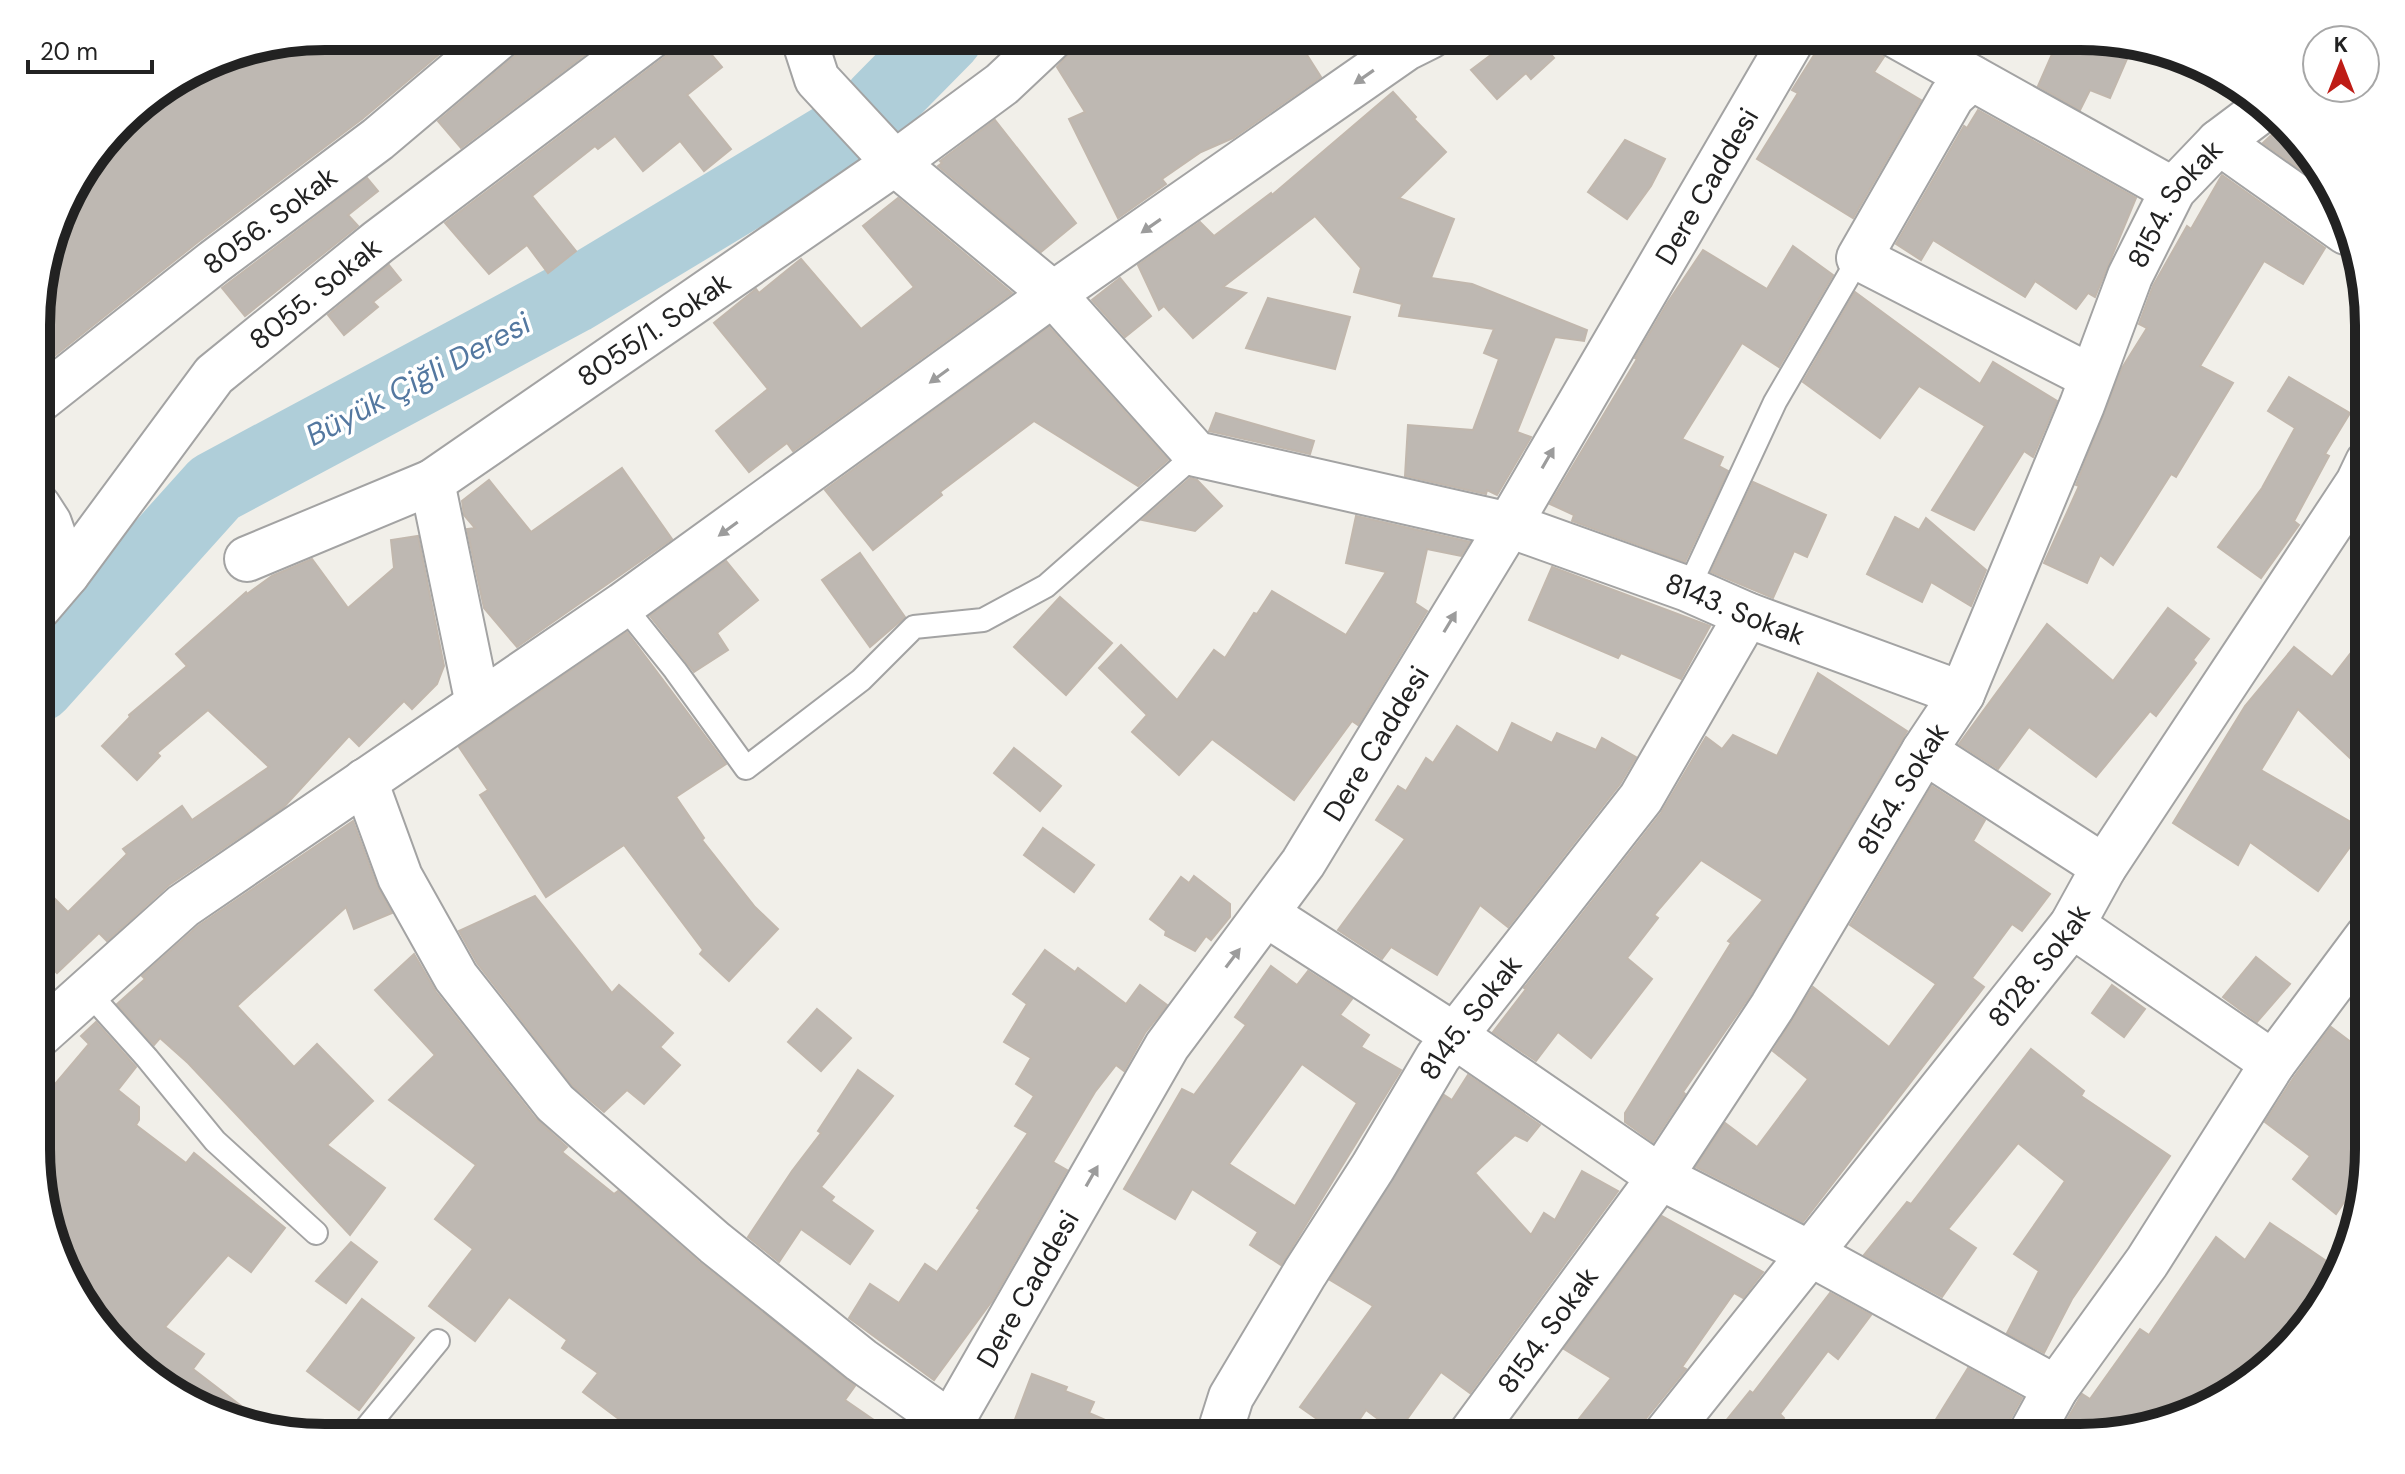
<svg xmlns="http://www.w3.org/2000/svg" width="2405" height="1474" viewBox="0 0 2405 1474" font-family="'DM Sans',sans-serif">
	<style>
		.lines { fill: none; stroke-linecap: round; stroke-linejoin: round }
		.river { stroke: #afced9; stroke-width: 74 }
		.building { fill: #beb8b2; stroke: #c1b7ad; stroke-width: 2; fill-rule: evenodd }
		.service-casing { stroke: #a3a3a3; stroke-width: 26 }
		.minor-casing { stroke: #a3a3a3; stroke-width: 48 }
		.tertiary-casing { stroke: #a3a3a3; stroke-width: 48 }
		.service { stroke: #fff; stroke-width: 22 }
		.minor { stroke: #fff; stroke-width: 44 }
		.tertiary { stroke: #fff; stroke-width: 44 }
		.oneway { fill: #9c9c9c }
		.labels { text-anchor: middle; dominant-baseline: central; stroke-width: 7; stroke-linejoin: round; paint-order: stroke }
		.street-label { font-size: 28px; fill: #222; stroke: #fff }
		.water-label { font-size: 30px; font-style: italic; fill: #5478a0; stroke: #fff }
		.rim { fill: none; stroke: #222; stroke-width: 10 }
	</style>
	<rect width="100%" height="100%" fill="#f1efe9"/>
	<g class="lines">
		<g class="river">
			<polyline points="879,104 946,36"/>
			<polyline points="38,685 215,488 572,297 846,132"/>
		</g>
	</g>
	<g class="building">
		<polygon points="325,36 461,36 362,119 198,242 38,369 38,288 66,197 134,108 215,58"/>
		<polygon points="524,36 586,36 595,47 461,148 438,121 516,55 523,45"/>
		<polygon points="675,36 696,36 722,67 687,95 731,149 704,171 680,141 643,171 615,136 598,149 595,146 532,196 576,251 548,273 527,245 489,274 445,223 666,56 674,46"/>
		<polygon points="1094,36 1295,36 1321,77 1233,138 1201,152 1162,179 1166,184 1118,218 1069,119 1085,112 1057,67 1073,49"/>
		<polygon points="1516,36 1535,36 1554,58 1531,79 1526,73 1497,99 1471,70"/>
		<polygon points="1826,36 1872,38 1876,49 1884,57 1874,72 1921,100 1853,218 1757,159 1798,93 1792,90"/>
		<polygon points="2060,36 2081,36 2133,45 2110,98 2090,90 2080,110 2038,86"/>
		<polygon points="1393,92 1416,117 1414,119 1446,152 1399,198 1454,219 1431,278 1472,284 1587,330 1584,341 1555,337 1517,432 1531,437 1497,495 1487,490 1486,494 1405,476 1408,425 1473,430 1499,359 1484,353 1494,329 1399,316 1402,304 1354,292 1361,268 1315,216 1223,287 1246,293 1193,338 1164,306 1159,310 1138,265 1200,222 1214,236 1271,193 1272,195"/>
		<polygon points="1978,110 2136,198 2095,297 2088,293 2076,309 2035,281 2025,297 1933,240 1921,260 1896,244 1964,126 1967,128"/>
		<polygon points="995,120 1076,223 1041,252 938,166 942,163 940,161"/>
		<polygon points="2280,127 2330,180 2334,193 2263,143"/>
		<polygon points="1625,140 1665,159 1651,186 1627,219 1588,192"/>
		<polygon points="2222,175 2325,248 2303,284 2264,261 2200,366 2233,383 2176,477 2171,474 2113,565 2100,555 2087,583 2044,563 2079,486 2076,485 2122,368 2147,328 2139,324 2153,286 2187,226 2191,229"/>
		<polygon points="367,178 378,191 348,215 358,226 245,316 222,288"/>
		<polygon points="898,198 1012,293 793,451 787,443 749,472 716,431 768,389 714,323 756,289 759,293 801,259 861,329 914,287 863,226"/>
		<polygon points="1793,246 1833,275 1779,367 1742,343 1682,439 1723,457 1719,466 1728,471 1685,562 1572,521 1574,515 1550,504 1637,359 1635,358 1668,302 1703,250 1767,289"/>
		<polygon points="389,265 401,280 373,302 378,307 344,335 328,315"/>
		<polygon points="1120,278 1151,316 1125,337 1092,300"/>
		<polygon points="1855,292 1980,384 1993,362 2057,401 2033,457 2024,451 1974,530 1932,510 1985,426 1919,386 1880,438 1803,382"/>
		<polygon points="1268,298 1350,317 1335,369 1246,348"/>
		<polygon points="1049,327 1168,460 1138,486 1034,421 940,492 942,495 873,550 825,490"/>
		<polygon points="2289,377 2350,413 2325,454 2329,456 2294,521 2299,525 2261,578 2218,547 2262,488 2295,428 2268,411"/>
		<polygon points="1216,413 1314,441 1310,454 1209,431"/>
		<polygon points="622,468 672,539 517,647 484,608 467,529 475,528 464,515 462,501 489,480 531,532"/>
		<polygon points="1190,478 1197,480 1222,506 1195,531 1142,520"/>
		<polygon points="1753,482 1826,515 1807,557 1794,551 1773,598 1711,572"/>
		<polygon points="1356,516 1470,542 1461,556 1427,549 1415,603 1427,611 1358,725 1352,721 1294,800 1212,739 1179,775 1132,732 1147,715 1099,668 1121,645 1177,700 1214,650 1225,658 1254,613 1257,614 1272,591 1346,635 1386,572 1346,563"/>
		<polygon points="1895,517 1919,530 1926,518 1986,570 1971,606 1931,582 1922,602 1867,574"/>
		<polygon points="418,536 444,666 437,684 412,709 404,701 359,746 349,736 284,807 169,885 107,941 99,933 57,973 38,954 38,882 68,912 127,854 123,849 182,806 192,820 269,767 208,710 157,753 160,756 137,780 102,746 130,717 129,715 187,666 176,654 246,592 247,594 272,576 312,559 348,608 394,568 391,540"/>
		<polygon points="860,553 905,617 870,647 822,580"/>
		<polygon points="726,561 758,600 717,633 728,650 694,672 650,616"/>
		<polygon points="1552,567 1710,626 1681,679 1621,653 1618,658 1529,620"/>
		<polygon points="1060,597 1112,643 1066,695 1014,647"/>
		<polygon points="2168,608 2209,639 2193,660 2196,663 2156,716 2150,711 2096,777 2029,727 1998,769 1959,744 2047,624 2113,681"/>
		<polygon points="2368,631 2368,775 2298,709 2261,770 2363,829 2318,891 2250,842 2238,865 2173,823 2245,706 2294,647 2332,677"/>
		<polygon points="627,632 726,764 676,797 704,838 702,840 755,907 778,929 729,981 700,954 703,950 624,845 546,897 480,795 488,790 459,747"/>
		<polygon points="1818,673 1907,731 1751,994 1683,1092 1685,1094 1653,1142 1625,1122 1625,1113 1731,943 1728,941 1763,900 1701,860 1654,915 1658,918 1627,958 1652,979 1591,1058 1558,1032 1536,1061 1493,1032 1526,989 1524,988 1661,813 1706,737 1722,749 1733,735 1777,756"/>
		<polygon points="1512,723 1552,743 1557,733 1596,750 1602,738 1636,757 1620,784 1508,927 1480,905 1437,975 1391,947 1382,959 1338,930 1405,839 1376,820 1398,786 1406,791 1426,758 1433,763 1457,726 1498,753"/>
		<polygon points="1014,748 1061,786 1040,811 994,773"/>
		<polygon points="1932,786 1985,820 1973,841 2050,894 2022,931 2012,924 1972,978 1984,987 1803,1222 1696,1167 1725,1123 1757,1147 1808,1079 1773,1051 1813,987 1889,1047 1936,984 1850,925"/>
		<polygon points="353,821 377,886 392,913 354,929 346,907 237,1006 294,1067 317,1044 373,1101 327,1145 385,1188 350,1235 188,1063 160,1038 154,1045 117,1004 145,979 142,976 198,926"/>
		<polygon points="1043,828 1094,865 1074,892 1024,855"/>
		<polygon points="1194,876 1230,904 1230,917 1211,940 1206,936 1195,951 1165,935 1166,931 1150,919 1181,877 1189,883"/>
		<polygon points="535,896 612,993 619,985 673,1033 660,1047 680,1065 644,1104 627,1090 604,1112 573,1086 477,963 459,931"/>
		<polygon points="1045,950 1075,972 1078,968 1126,1004 1140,985 1167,1005 1145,1033 1124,1071 1116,1065 1095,1092 1053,1162 1067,1170 992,1301 934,1380 849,1318 870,1284 899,1303 925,1264 937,1272 980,1210 977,1208 1028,1133 1015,1126 1034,1096 1016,1084 1031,1058 1004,1042 1027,1004 1013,994"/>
		<polygon points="414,954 436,992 535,1118 567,1147 562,1152 614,1194 618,1191 699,1262 855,1386 845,1400 900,1438 644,1438 583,1392 598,1373 562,1348 567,1340 509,1297 475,1341 429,1306 473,1249 435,1219 476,1165 389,1100 435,1055 375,990"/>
		<polygon points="2256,957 2290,984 2257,1022 2223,997"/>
		<path d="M1271,966L1297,985L1308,971L1352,999L1340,1015L1369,1035L1361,1047L1401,1070L1281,1265L1250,1245L1258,1232L1192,1189L1175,1219L1124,1189L1182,1089L1194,1095L1246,1025L1235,1017ZM1302,1064L1357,1103L1295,1206L1229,1164Z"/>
		<polygon points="2112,985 2145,1009 2124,1037 2092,1013"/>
		<polygon points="817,1009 851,1038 821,1071 788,1042"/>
		<polygon points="96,1022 136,1067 118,1090 139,1107 139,1120 136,1125 186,1163 194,1153 285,1228 251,1272 228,1255 165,1327 204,1354 193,1369 253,1415 246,1426 165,1390 84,1309 38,1186 38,1104 89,1044 81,1036"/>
		<polygon points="2331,1027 2368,1055 2368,1168 2357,1201 2349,1195 2336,1214 2293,1179 2310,1156 2265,1122 2294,1077"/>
		<polygon points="2031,1049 2084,1091 2081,1096 2170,1156 2072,1299 2044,1353 2007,1333 2039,1271 2014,1254 2065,1181 2018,1143 1948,1229 1976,1248 1942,1297 1864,1255 1907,1202 1911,1204"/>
		<polygon points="858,1070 893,1096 821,1187 834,1197 831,1201 873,1231 850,1264 801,1229 779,1262 748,1237 792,1171 821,1133 818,1131"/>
		<polygon points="1468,1075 1540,1125 1527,1141 1515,1135 1475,1173 1531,1235 1544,1213 1555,1220 1582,1171 1618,1191 1470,1393 1441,1372 1397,1433 1366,1410 1347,1438 1344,1438 1300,1407 1373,1306 1330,1280 1444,1095 1452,1100"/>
		<polygon points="1662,1216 1763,1272 1743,1298 1734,1293 1682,1367 1686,1369 1643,1422 1639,1438 1564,1438 1611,1378 1564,1349"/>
		<polygon points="2270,1223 2335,1267 2321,1309 2224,1400 2099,1437 2057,1437 2082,1394 2090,1399 2140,1329 2149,1335 2216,1237 2245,1260"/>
		<polygon points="351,1242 377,1262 346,1303 316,1281"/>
		<polygon points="1830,1293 1871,1315 1838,1359 1828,1351 1780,1414 1784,1418 1769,1438 1712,1438 1750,1391 1753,1393"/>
		<polygon points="362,1299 414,1338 359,1410 307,1371"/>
		<polygon points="1968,1368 2022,1398 2007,1425 2004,1437 1925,1437"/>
		<polygon points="1032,1374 1067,1387 1065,1391 1094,1402 1089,1413 1147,1438 1008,1438"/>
	</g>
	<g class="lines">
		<defs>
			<g id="service">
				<polyline points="1688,589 1775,402 1859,258"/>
				<polyline points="623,605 675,670 746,768 861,680 914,627 983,620 1046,586 1196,454"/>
				<polyline points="88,992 147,1058 215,1141 316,1233"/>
				<polyline points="358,1438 438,1341"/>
			</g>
			<g id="minor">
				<path id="s1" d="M803,36L817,79L895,163L1053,294L1196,454L1509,525L1688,589L1747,615L1962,694"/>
				<polyline points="1897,36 2173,190"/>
				<polyline points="1972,78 1952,96 1859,258 2091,377"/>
				<polyline points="2219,142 2346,232"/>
				<path id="s2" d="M38,401L214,262L378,139L500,36"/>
				<polyline points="38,506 49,523 67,574"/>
				<polyline points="247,559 432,482"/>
				<path id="s3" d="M38,608L67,574L214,375L378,242L651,36"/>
				<path id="s4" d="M478,704L432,482L895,163L1002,84L1053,36"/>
				<polyline points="1924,751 2104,867"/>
				<polyline points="365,781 400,877 456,977 555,1103 715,1243 861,1360 950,1423"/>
				<polyline points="1266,914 1455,1036 1660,1177 1809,1253 2056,1388"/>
				<polyline points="2072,925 2273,1063"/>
				<polyline points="2029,1437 2056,1388 2147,1262 2273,1063 2368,936"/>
				<path id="s5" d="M1218,1438L1231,1397L1305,1273L1373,1167L1438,1057L1641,798L1747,615"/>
				<path id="s6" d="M1468,1438L1660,1177L1772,1007L1924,751L1962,694L2082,405L2130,276L2173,190L2219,142L2263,109"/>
				<path id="s7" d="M1663,1438L2072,925L2104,867L2358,483L2368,462"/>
			</g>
			<g id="tertiary">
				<polyline points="38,1036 183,906 623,605 1053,294 1406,48 1430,36"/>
				<path id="s8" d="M942,1438L1167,1046L1303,863L1509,525L1794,36"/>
			</g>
		</defs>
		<use href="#service" class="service-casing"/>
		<use href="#minor" class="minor-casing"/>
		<use href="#tertiary" class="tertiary-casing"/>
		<use href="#service" class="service"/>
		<use href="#minor" class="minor"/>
		<use href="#tertiary" class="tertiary"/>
	</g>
	<defs><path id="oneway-solid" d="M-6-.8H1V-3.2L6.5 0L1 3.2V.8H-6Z" transform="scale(2)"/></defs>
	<g class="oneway">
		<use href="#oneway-solid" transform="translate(1364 77) rotate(145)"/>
		<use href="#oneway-solid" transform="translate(1151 226) rotate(145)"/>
		<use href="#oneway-solid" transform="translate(939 376) rotate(144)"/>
		<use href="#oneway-solid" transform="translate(1548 458) rotate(-60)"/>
		<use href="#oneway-solid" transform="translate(728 529) rotate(144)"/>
		<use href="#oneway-solid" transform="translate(1450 622) rotate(-59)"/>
		<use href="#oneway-solid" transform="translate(1233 958) rotate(-53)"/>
		<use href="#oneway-solid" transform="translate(1092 1176) rotate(-60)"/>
	</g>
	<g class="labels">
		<g class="street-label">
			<text stroke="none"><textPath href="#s8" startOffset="1468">Dere Caddesi</textPath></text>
			<text stroke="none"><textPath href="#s6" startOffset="1430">8154. Sokak</textPath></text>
			<text stroke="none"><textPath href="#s2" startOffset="294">8056. Sokak</textPath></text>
			<text stroke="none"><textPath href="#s3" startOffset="422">8055. Sokak</textPath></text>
			<text stroke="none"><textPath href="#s4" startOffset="496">8055/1. Sokak</textPath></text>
			<text stroke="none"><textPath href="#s1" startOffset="1142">8143. Sokak</textPath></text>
			<text stroke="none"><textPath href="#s8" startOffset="820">Dere Caddesi</textPath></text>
			<text stroke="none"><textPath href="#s6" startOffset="782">8154. Sokak</textPath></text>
			<text stroke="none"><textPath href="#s7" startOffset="604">8128. Sokak</textPath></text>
			<text stroke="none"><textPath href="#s5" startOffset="492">8145. Sokak</textPath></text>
			<text stroke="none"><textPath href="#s8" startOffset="172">Dere Caddesi</textPath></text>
			<text stroke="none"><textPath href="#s6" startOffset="134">8154. Sokak</textPath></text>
		</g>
		<g class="water-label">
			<text transform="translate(418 379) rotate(-28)">Büyük Çiğli Deresi</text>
		</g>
	</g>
	<path d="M0 0H2405V1474H0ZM325 50H2080A275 275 0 0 1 2355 325V1149A275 275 0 0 1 2080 1424H325A275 275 0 0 1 50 1149V325A275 275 0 0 1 325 50Z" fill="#fff" fill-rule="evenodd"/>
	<path class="rim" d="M325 50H2080A275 275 0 0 1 2355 325V1149A275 275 0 0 1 2080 1424H325A275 275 0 0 1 50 1149V325A275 275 0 0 1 325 50Z"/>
	<g transform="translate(2341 64)"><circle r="38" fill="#ffffff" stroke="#a7a7a7" stroke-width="2"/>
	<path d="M0-6L14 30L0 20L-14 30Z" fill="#be1c16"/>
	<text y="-12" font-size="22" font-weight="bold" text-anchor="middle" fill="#222222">K</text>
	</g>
	<path d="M28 60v12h124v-12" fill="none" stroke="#222222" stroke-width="4"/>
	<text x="40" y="60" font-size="24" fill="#222222" stroke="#ffffff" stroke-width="6" paint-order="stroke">20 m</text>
</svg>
